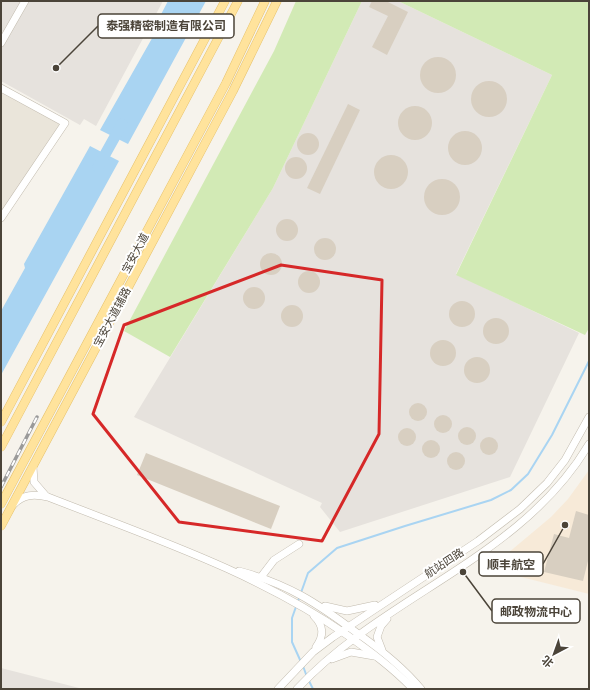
<svg xmlns="http://www.w3.org/2000/svg" width="590" height="690" viewBox="0 0 590 690" font-family="'Archivo Narrow','Noto Sans SC',sans-serif">
	<style>
		.residential { fill: #eae5da }
		.commercial { fill: #f7ead8 }
		.industrial { fill: #e6e2dd }
		.green { fill: #d2eab5 }
		.water { fill: #a9d4f2 }
		.lines { fill: none; stroke-linecap: round; stroke-linejoin: round }
		.stream { stroke: #a9d4f2; stroke-width: 2 }
		.river { stroke: #a9d4f2; stroke-width: 11 }
		.building { fill: #d8cfc1 }
		.minor-casing { stroke: #c2bbae; stroke-width: 8 }
		.major-casing { stroke: #e6c16a; stroke-width: 9 }
		.minor { stroke: #fff; stroke-width: 7 }
		.major { stroke: #ffe39c; stroke-width: 8 }
		.rail-casing { stroke: #9a9a9a; stroke-width: 3.5 }
		.rail { stroke: #fff; stroke-width: 2; stroke-dasharray: 6; stroke-linecap: butt }
		.marked { fill: none; stroke: #d62828; stroke-width: 3; stroke-linejoin: round }
		.labels { text-anchor: middle; dominant-baseline: central; stroke-width: 4; stroke-linejoin: round; paint-order: stroke }
		.street-label { font-size: 11px; fill: #4b4439; stroke: #fff }
		.leader { fill: none; stroke: #4b4439; stroke-width: 1.5 }
		.callout-dot { fill: #4b4439; stroke: #fff; stroke-width: 1.5 }
		.callout { fill: #fff; stroke: #4b4439; stroke-width: 1.5 }
		.callout-label { font-size: 12px; text-anchor: middle; font-weight: bold; fill: #4b4439 }
	</style>
	<rect width="100%" height="100%" fill="#f6f3ec"/>
	<polygon class="residential" points="1,88 65,123 1,218"/>
	<polygon class="commercial" points="589,470 589,594 489,569 551,517 568,499"/>
	<g class="industrial">
		<polygon points="1,1 163,1 96,126 84,119 80,125 1,81"/>
		<polygon points="362,1 398,1 552,75 456,274 579,333 510,477 340,532 320,507 322,503 134,417 273,188"/>
		<polygon points="1,668 83,689 1,689"/>
	</g>
	<g class="green">
		<polygon points="296,1 362,1 273,188 170,357 124,331 274,51"/>
		<polygon points="398,1 589,1 589,328 585,335 456,275 552,75"/>
	</g>
	<g class="water">
		<polygon points="168,1 206,1 128,144 100,130 159,26 156,24"/>
		<polygon points="90,146 119,161 1,375 1,311 25,268 24,264"/>
	</g>
	<g class="lines">
		<g class="stream">
			<polyline points="301,662 292,642 292,618 308,573 337,548 405,526 491,500 511,490 528,474 552,435 589,361"/>
			<polyline points="303,666 307,677"/>
			<polyline points="309,681 313,689"/>
		</g>
		<polyline class="river" points="98,167 122,124"/>
	</g>
	<g class="building">
		<polygon points="372,1 386,1 408,12 387,55 372,47 388,16 369,7"/>
		<circle cx="438" cy="75" r="18"/>
		<circle cx="489" cy="99" r="18"/>
		<polygon points="348,104 360,110 320,194 307,188"/>
		<circle cx="415" cy="123" r="17"/>
		<circle cx="465" cy="148" r="17"/>
		<circle cx="308" cy="144" r="11"/>
		<circle cx="391" cy="172" r="17"/>
		<circle cx="296" cy="168" r="11"/>
		<circle cx="442" cy="197" r="18"/>
		<circle cx="287" cy="230" r="11"/>
		<circle cx="325" cy="249" r="11"/>
		<circle cx="271" cy="264" r="11"/>
		<circle cx="309" cy="282" r="11"/>
		<circle cx="254" cy="298" r="11"/>
		<circle cx="462" cy="314" r="13"/>
		<circle cx="292" cy="316" r="11"/>
		<circle cx="496" cy="331" r="13"/>
		<circle cx="443" cy="353" r="13"/>
		<circle cx="477" cy="370" r="13"/>
		<circle cx="418" cy="412" r="9"/>
		<circle cx="443" cy="424" r="9"/>
		<circle cx="467" cy="436" r="9"/>
		<circle cx="407" cy="437" r="9"/>
		<circle cx="489" cy="446" r="9"/>
		<circle cx="431" cy="449" r="9"/>
		<circle cx="456" cy="461" r="9"/>
		<polygon points="146,453 280,506 271,529 137,475"/>
		<polygon points="576,511 589,515 589,557 583,581 544,572 554,534 569,538"/>
	</g>
	<g class="lines">
		<defs>
			<g id="minor">
				<polyline points="1,43 25,1"/>
				<polyline points="1,88 65,123 1,218"/>
				<polyline points="33,467 34,482 46,496"/>
				<path d="M13,505C23,494 34,494 48,497C150,537 256,572 347,635C371,652 393,668 413,689"/>
				<path d="M239,571C288,584 317,603 357,633C380,649 403,667 421,689"/>
				<polyline points="261,577 274,560 299,544"/>
				<polyline points="325,606 347,611 375,605"/>
				<path d="M314,616C324,626 324,636 316,647"/>
				<polyline points="382,650 377,637 381,626 387,619"/>
				<polyline points="332,659 351,652 374,656"/>
				<polyline points="278,689 313,652 333,637 478,541 520,509 547,483 565,460 589,417"/>
				<path d="M297,689C385,594 521,559 589,444"/>
			</g>
			<g id="major">
				<polyline points="1,422 225,1"/>
				<polyline points="1,447 238,1"/>
				<polyline points="1,504 226,83 265,1"/>
				<polyline points="1,526 233,91 277,1"/>
			</g>
		</defs>
		<use href="#minor" class="minor-casing"/>
		<use href="#major" class="major-casing"/>
		<use href="#minor" class="minor"/>
		<use href="#major" class="major"/>
		<defs>
			<polyline id="rail" points="1,487 37,417"/>
		</defs>
		<use href="#rail" class="rail-casing"/>
		<use href="#rail" class="rail"/>
	</g>
	<path class="marked" d="M281,265L382,280L379,434L322,541L179,522L93,414L124,325Z"/>
	<g class="labels">
		<g class="street-label">
			<text transform="translate(135 253) rotate(-62)">宝安大道</text>
			<text transform="translate(112 317) rotate(-62)">宝安大道辅路</text>
			<text transform="translate(444 563) rotate(-33)">航站四路</text>
		</g>
	</g>
	<path class="leader" d="M56 68L98 26M565 525L543 564M463 572L492 611"/>
	<g class="callout-dot">
		<circle cx="56" cy="68" r="4"/>
		<circle cx="565" cy="525" r="4"/>
		<circle cx="463" cy="572" r="4"/>
	</g>
	<g class="callout">
		<rect x="98" y="14" width="136" height="24" rx="4"/>
		<rect x="479" y="552" width="64" height="24" rx="4"/>
		<rect x="492" y="599" width="88" height="24" rx="4"/>
	</g>
	<g class="callout-label">
		<text x="166" y="30">泰强精密制造有限公司</text>
		<text x="511" y="569">顺丰航空</text>
		<text x="536" y="616">邮政物流中心</text>
	</g>
	<rect width="590" height="690" fill="none" stroke="#4b4439" stroke-width="4"/>
	<g transform="translate(554 654) rotate(221)" stroke="#ffffff" stroke-width="3" paint-order="stroke">
	<path d="M0-3L7 15L0 10L-7 15Z" fill="#4b4439"/>
	<text y="-6" font-size="11" font-weight="bold" text-anchor="middle" fill="#4b4439">北</text>
	</g>
</svg>
